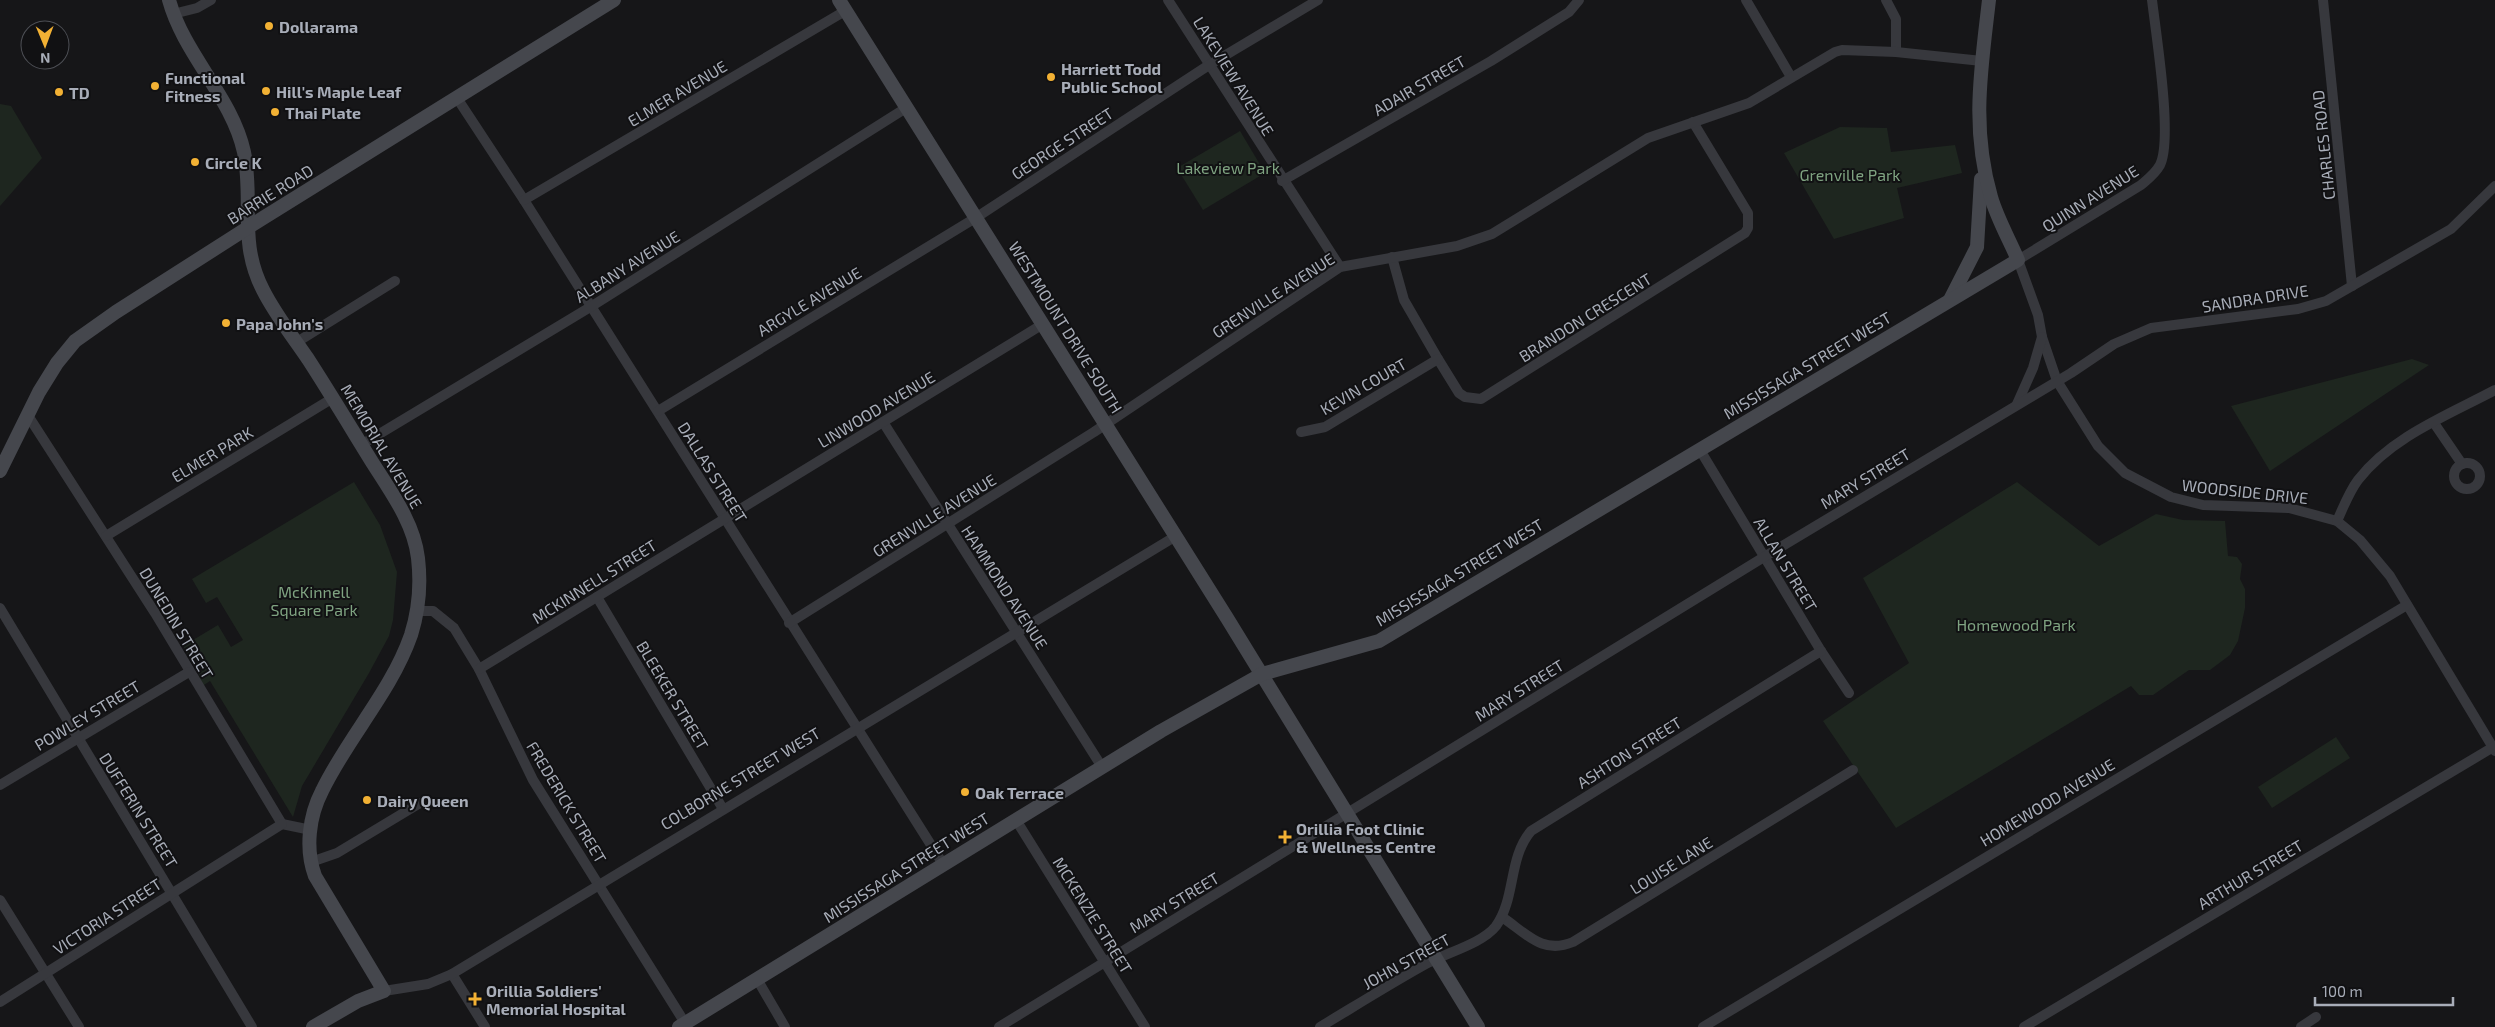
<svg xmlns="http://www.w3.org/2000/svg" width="2495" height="1027" viewBox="0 0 2495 1027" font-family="'Exo 2',sans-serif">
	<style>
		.green { fill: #1e261f }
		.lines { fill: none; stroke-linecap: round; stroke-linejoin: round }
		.street { stroke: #37383d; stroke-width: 10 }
		.secondary { stroke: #45474d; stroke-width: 14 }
		.poi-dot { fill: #f2b134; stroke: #111113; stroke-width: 2 }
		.labels { text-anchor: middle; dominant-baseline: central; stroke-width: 4; stroke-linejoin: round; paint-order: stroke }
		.poi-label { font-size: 16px; font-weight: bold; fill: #a8adb8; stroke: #111113; text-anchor: start }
		.street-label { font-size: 16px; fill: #a8adb8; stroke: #111113 }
		.park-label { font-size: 16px; fill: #7fa381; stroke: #111113 }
	</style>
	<rect width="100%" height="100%" fill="#161618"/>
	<g class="green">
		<polygon points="0,104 11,106 42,158 0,206"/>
		<polygon points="1840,127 1887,128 1891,152 1955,145 1962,173 1897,188 1904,218 1834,239 1784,153"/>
		<polygon points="1240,131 1265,173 1203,210 1177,168"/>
		<polygon points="2412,359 2429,365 2270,471 2231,406"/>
		<polygon points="354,482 380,525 397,572 393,620 389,636 369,673 302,786 293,817 210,681 201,687 199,673 183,646 218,625 231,647 243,640 217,597 206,603 192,579"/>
		<polygon points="2017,482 2099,546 2156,514 2183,520 2225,521 2228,556 2237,557 2242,564 2240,579 2245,589 2245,608 2238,641 2230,655 2210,670 2189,670 2153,695 2139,695 2131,686 1896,828 1823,721 1909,663 1863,578"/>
		<polygon points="2336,737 2350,758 2272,808 2258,787"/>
	</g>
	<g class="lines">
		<g class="street">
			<polyline points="1168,0 1340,267"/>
			<polyline points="1746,0 1791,77"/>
			<polyline points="1886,0 1896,19 1896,52"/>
			<path d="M2152,0C2156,34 2173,139 2160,165C2155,174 2148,179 2141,185L2018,260L2038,315L2042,337L2057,381L2098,446L2125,473L2171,497L2203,505L2289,508L2337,521L2360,540L2390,576L2495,751"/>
			<polyline points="2323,0 2352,286"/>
			<polyline points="173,14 197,8 211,0"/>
			<polyline points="457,98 524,200 943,864"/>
			<polyline points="1282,181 1491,61 1569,12 1579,0"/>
			<polyline points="524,200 845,11"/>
			<polyline points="1392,257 1404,300 1438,359 1459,393 1465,397 1481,399 1745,233 1748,228 1748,213 1693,122"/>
			<polyline points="297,342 395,281"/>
			<polyline points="2017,404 2033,368 2042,337"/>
			<polyline points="658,411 977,217 1209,65 1318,0"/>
			<polyline points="27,414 155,613 282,824"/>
			<polyline points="883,422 1102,767"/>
			<polyline points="2434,423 2462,464"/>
			<polyline points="1301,432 1325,427 1438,359"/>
			<polyline points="361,445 592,306 906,108"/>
			<polyline points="1700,450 1821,651 1849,693"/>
			<circle cx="2467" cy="476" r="13"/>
			<path d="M2337,521C2343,508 2349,492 2358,480C2391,437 2448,415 2495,390"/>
			<polyline points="106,536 333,398"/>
			<polyline points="597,597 723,809"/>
			<polyline points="0,608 252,1027"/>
			<polyline points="417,611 433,611 454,628 479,669 533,780 685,1023"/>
			<polyline points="789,623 1094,432 1340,267 1457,246 1492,234 1648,138 1749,103 1835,52 1842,50 1896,52 1982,61"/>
			<polyline points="479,669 1043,324"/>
			<polyline points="0,785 189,672"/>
			<polyline points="1016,820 1145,1027"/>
			<polyline points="282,824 311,830"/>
			<polyline points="311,862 337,853 420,803"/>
			<polyline points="0,900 79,1027"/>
			<path d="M1502,917C1526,933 1542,955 1573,942L1853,770"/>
			<polyline points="452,974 485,1027"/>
			<polyline points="757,979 785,1027"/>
			<polyline points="384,991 428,984 452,974 1176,536"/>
			<polyline points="0,1002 282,824"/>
			<polyline points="999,1027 1764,557 2071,373 2114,344 2151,328 2298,309 2326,301 2451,229 2495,186"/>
			<path d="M1320,1027C1355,1006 1390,984 1426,964C1445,953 1482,944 1496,926C1516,898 1508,858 1531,831L1821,651"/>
			<polyline points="1703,1027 2407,605"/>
			<polyline points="2024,1027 2495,746"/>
			<polyline points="2301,1027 2316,1017"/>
		</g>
		<g class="secondary">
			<path d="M169,0C184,55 232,97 244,152C254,202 238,242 263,290C275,314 293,337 308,359C330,393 351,428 372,462C391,492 414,523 418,558C421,584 419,610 411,635C391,692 348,737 322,791C309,816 305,849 315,876L384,991L358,1001L313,1027"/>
			<polyline points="839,0 1227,618 1478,1027"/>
			<polyline points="1951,298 1977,247 1981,179"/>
			<polyline points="0,471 39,392 57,363 75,341 116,312 263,218 614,0"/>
			<path d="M679,1027L1161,731L1262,674L1379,641L2018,260C2009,239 1997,218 1991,197C1971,127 1981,70 1989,0"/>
		</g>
	</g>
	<g class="poi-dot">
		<circle cx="269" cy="26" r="5"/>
		<circle cx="1051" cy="77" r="5"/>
		<circle cx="155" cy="86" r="5"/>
		<circle cx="266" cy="91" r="5"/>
		<circle cx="59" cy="92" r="5"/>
		<circle cx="275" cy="112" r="5"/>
		<circle cx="195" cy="162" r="5"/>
		<circle cx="226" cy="323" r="5"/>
		<circle cx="965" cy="792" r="5"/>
		<circle cx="367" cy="800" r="5"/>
		<path d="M1282.5 829.5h5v5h5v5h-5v5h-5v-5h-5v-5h5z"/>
		<path d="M472.5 991.5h5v5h5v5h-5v5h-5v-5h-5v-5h5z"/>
	</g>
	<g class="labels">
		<g class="poi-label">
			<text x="279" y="26">Dollarama</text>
			<text x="1061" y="68">Harriett Todd<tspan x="1061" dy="18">Public School</tspan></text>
			<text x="165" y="77">Functional<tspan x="165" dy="18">Fitness</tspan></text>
			<text x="276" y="91">Hill's Maple Leaf</text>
			<text x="69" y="92">TD</text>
			<text x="285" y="112">Thai Plate</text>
			<text x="205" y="162">Circle K</text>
			<text x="236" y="323">Papa John's</text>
			<text x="975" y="792">Oak Terrace</text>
			<text x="377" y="800">Dairy Queen</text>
			<text x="1296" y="828">Orillia Foot Clinic<tspan x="1296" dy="18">&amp; Wellness Centre</tspan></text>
			<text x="486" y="990">Orillia Soldiers'<tspan x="486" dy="18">Memorial Hospital</tspan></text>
		</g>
		<g class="street-label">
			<text transform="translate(1234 76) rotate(58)">LAKEVIEW AVENUE</text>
			<text transform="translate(1419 85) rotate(-30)">ADAIR STREET</text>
			<text transform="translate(677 93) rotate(-31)">ELMER AVENUE</text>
			<text transform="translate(1062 143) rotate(-33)">GEORGE STREET</text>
			<text transform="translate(2323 145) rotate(-96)">CHARLES ROAD</text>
			<text transform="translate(270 194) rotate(-32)">BARRIE ROAD</text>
			<text transform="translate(2090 198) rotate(-32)">QUINN AVENUE</text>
			<text transform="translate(627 266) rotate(-32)">ALBANY AVENUE</text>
			<text transform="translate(1273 295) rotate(-33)">GRENVILLE AVENUE</text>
			<text transform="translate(2255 298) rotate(-9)">SANDRA DRIVE</text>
			<text transform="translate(809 301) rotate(-31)">ARGYLE AVENUE</text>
			<text transform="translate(1585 317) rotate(-32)">BRANDON CRESCENT</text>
			<text transform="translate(1066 327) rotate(58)">WESTMOUNT DRIVE SOUTH</text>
			<text transform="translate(1807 365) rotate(-31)">MISSISSAGA STREET WEST</text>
			<text transform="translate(1363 386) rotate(-30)">KEVIN COURT</text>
			<text transform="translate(876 409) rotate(-31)">LINWOOD AVENUE</text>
			<text transform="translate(382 446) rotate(59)">MEMORIAL AVENUE</text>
			<text transform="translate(212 454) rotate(-31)">ELMER PARK</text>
			<text transform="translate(713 472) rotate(58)">DALLAS STREET</text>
			<text transform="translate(1865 478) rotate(-31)">MARY STREET</text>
			<text transform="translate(2245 491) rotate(6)">WOODSIDE DRIVE</text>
			<text transform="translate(934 515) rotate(-32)">GRENVILLE AVENUE</text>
			<text transform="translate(1786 564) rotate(59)">ALLAN STREET</text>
			<text transform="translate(1459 572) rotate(-31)">MISSISSAGA STREET WEST</text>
			<text transform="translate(594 581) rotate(-32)">MCKINNELL STREET</text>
			<text transform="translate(1005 587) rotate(57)">HAMMOND AVENUE</text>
			<text transform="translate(177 623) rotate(59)">DUNEDIN STREET</text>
			<text transform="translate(1519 690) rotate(-32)">MARY STREET</text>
			<text transform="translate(673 695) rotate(59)">BLEEKER STREET</text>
			<text transform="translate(87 715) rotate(-31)">POWLEY STREET</text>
			<text transform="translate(1629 752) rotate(-32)">ASHTON STREET</text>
			<text transform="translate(740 778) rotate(-31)">COLBORNE STREET WEST</text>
			<text transform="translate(567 802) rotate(59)">FREDERICK STREET</text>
			<text transform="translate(2047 802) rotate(-31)">HOMEWOOD AVENUE</text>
			<text transform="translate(139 810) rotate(58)">DUFFERIN STREET</text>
			<text transform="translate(1671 865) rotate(-32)">LOUISE LANE</text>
			<text transform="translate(906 867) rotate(-32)">MISSISSAGA STREET WEST</text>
			<text transform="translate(2250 874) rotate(-31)">ARTHUR STREET</text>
			<text transform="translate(1174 902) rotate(-31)">MARY STREET</text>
			<text transform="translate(1093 915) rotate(58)">MCKENZIE STREET</text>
			<text transform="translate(107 916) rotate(-33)">VICTORIA STREET</text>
			<text transform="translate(1406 961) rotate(-29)">JOHN STREET</text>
		</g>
		<g class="park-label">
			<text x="1228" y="167">Lakeview Park</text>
			<text x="1850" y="174">Grenville Park</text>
			<text x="314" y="591">McKinnell<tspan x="314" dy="18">Square Park</tspan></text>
			<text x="2016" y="624">Homewood Park</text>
		</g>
	</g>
	<g transform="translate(45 45) rotate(179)"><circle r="24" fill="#111113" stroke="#4d4f55"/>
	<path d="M0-4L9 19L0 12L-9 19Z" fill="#f2b134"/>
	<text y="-8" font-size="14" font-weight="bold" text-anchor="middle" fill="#a8adb8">N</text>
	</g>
	<path d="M2315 997v8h138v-8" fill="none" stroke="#a8adb8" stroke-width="2.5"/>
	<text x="2322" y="997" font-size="15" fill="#a8adb8" stroke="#111113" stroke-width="4" paint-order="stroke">100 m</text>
</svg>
